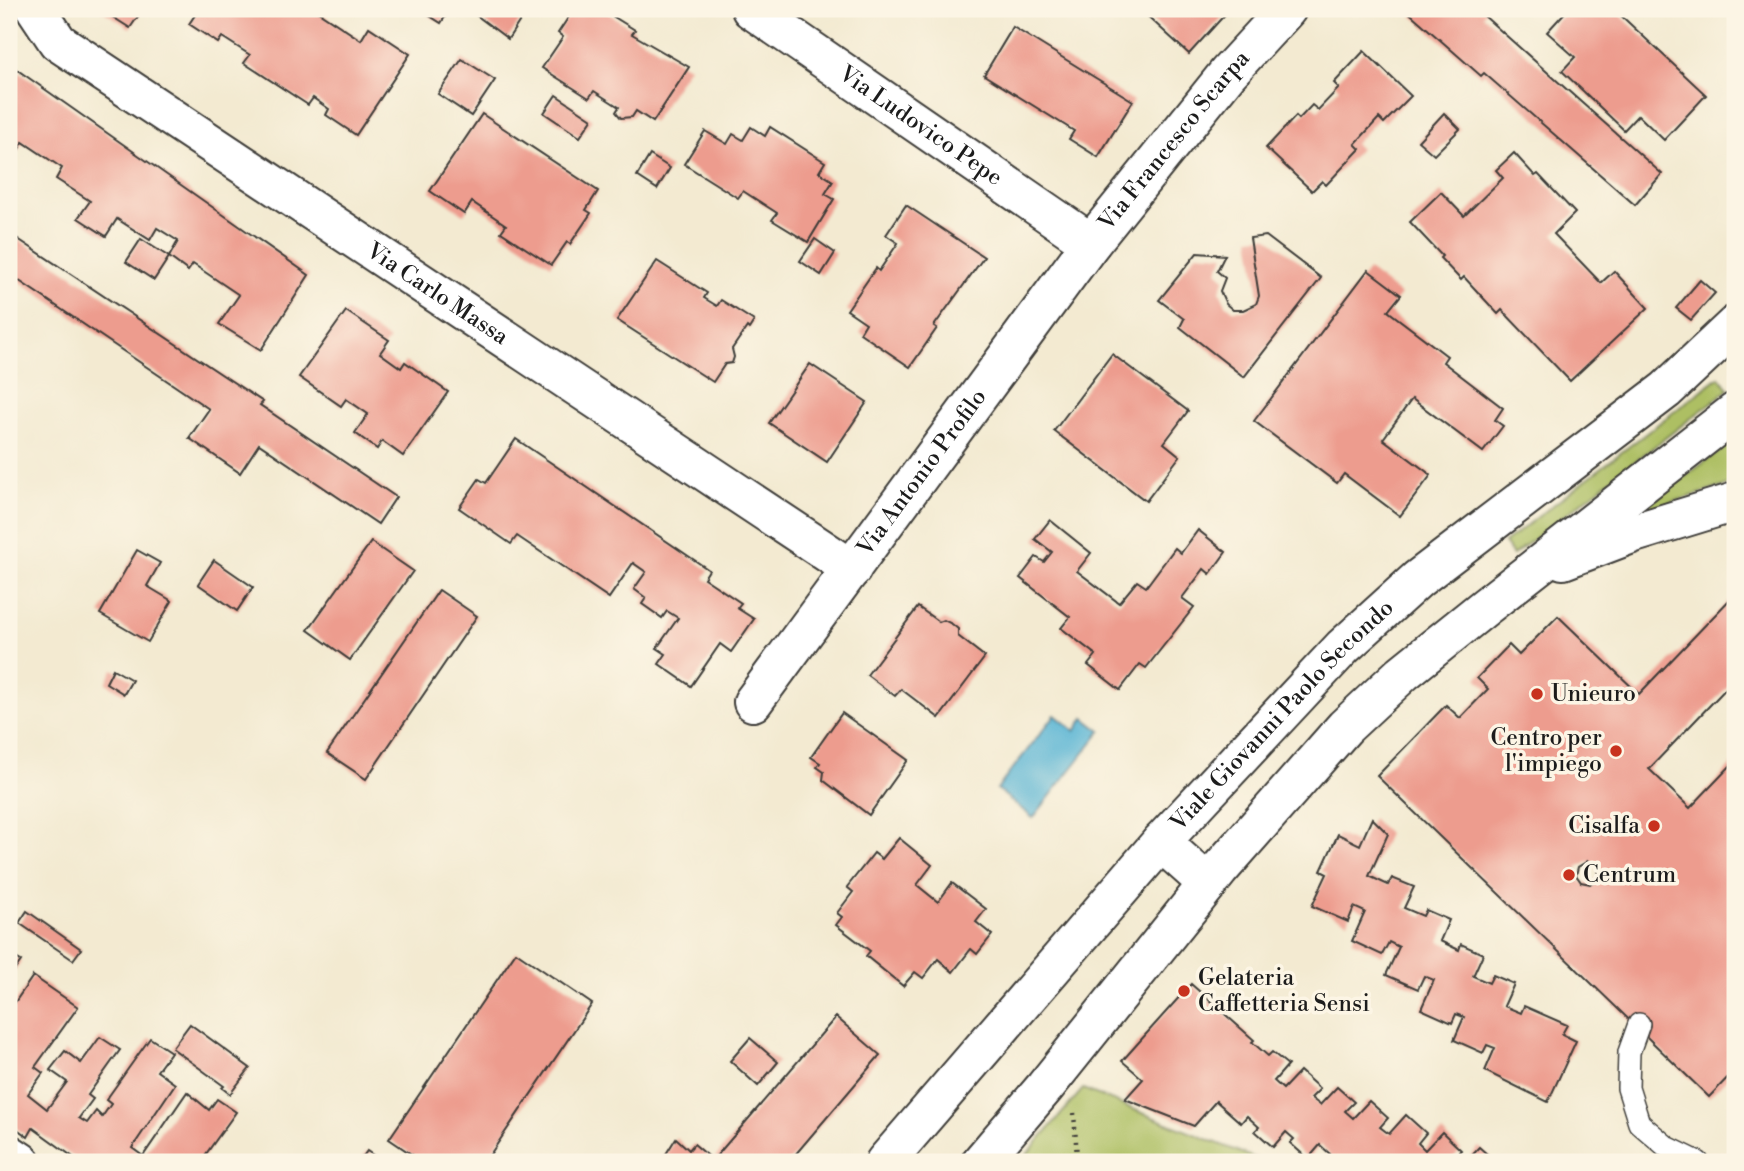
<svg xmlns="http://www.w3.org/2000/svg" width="1744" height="1171" viewBox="0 0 1744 1171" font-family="'Libre Bodoni',serif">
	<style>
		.green { fill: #adbf63; stroke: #646e40; stroke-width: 2 }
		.water { fill: #56b4d4; stroke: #396878; stroke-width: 2 }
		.building { fill: #ed9c8e; fill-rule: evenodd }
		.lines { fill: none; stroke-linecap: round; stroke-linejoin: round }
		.lane-casing { stroke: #3c3b37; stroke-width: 24 }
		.street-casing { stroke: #3c3b37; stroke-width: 42 }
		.secondary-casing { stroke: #3c3b37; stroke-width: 42 }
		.path { stroke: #3c3b37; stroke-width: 4.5; stroke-dasharray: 2 5; stroke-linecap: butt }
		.lane { stroke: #fff; stroke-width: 21 }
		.street { stroke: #fff; stroke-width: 38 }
		.secondary { stroke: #fff; stroke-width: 38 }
		.poi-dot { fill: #c8321e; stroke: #fcf5e5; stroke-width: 2.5 }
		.labels { text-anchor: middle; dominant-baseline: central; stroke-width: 7; stroke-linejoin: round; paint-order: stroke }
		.street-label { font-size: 23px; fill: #1c1c1c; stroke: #fcf5e5 }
		.poi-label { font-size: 23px; fill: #1c1c1c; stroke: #fcf5e5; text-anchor: start }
	</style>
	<rect width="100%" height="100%" fill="#fcf5e5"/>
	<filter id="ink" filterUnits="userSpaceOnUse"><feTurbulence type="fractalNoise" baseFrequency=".0143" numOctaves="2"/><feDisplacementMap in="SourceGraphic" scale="14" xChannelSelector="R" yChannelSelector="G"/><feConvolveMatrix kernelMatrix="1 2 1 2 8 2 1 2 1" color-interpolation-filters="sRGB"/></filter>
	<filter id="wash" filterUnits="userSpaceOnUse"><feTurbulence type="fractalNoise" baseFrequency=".00686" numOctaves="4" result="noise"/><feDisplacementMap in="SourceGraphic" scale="28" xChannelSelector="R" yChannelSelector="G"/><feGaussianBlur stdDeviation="1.57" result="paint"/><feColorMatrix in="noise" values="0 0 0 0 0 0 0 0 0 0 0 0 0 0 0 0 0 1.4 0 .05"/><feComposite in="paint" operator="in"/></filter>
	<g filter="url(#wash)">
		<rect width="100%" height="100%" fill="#f3ead1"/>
		<g class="green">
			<polygon points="1719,377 1729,389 1513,555 1504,543"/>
			<polygon points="1735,440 1735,483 1633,514"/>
			<polygon points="1083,1089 1264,1162 1020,1162"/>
		</g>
		<polygon class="water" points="1055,715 1075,731 1084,718 1101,731 1033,818 997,789"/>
		<g id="blocks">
			<g class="building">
				<polygon points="100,9 143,9 130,28"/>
				<polygon points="199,9 314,9 361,40 369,27 410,54 356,135 326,115 329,109 313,98 308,105 244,63 250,55 222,37 218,43 189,24"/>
				<polygon points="419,9 450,9 441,23"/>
				<polygon points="468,9 525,9 527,10 508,39"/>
				<polygon points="574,9 601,9 635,30 632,34 689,67 653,122 636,111 632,117 621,118 616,112 619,107 594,91 589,98 542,68 563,37 558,33"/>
				<polygon points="1144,9 1230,9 1189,54 1142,11"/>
				<polygon points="1405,9 1488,9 1483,15 1662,174 1635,205 1484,73 1481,76"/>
				<polygon points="1568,9 1614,9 1706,95 1664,140 1638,115 1624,130 1562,71 1575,57 1547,32"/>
				<polygon points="1013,27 1133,101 1098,157 1069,139 1074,131 984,75"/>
				<polygon points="1364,51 1411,96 1384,123 1379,118 1355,144 1360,149 1326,185 1322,181 1312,191 1266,148 1296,116 1299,119 1312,105 1318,110 1339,88 1334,83"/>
				<polygon points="462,59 495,80 471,116 438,94"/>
				<polygon points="9,64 309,275 261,350 219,324 239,295 193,264 188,271 169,257 178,241 157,228 150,240 117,219 106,236 78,218 90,201 56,179 62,168 23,142 17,152 9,147"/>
				<polygon points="556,95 592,119 580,137 544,113"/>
				<polygon points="1444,113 1460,129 1434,155 1418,141"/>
				<polygon points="482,114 598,191 586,210 591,213 570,244 567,242 551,265 501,232 506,225 472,202 464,214 430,191"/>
				<polygon points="751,127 765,136 770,127 825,162 819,172 833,181 825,194 834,199 808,242 772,220 777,213 743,191 738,198 684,164 705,131 727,144 733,134 743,140"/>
				<polygon points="1514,153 1535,176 1538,174 1575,213 1554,234 1601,283 1614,271 1648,308 1570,381 1502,310 1498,314 1464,277 1461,280 1440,258 1442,256 1410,222 1441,192 1464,216 1503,178 1496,170"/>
				<polygon points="650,155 670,168 657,189 637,176"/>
				<polygon points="906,205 984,257 934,326 937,328 910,367 860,333 866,323 847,310 876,268 879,271 898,243 886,235"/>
				<polygon points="9,233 263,402 260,405 396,497 378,524 259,444 240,473 189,438 209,409 9,274"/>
				<polygon points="1266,236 1321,278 1244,377 1180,327 1184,319 1159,300 1197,253 1225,255 1217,271 1225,278 1220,291 1226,304 1233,310 1243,310 1256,304 1259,296 1250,238"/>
				<polygon points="141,239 169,257 154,280 126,262"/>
				<polygon points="815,239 835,253 821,275 800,261"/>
				<polygon points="657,261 707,293 704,298 717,306 721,300 754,321 749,329 747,327 732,349 734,357 732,363 725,364 713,382 617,320"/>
				<polygon points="1368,270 1401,295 1388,311 1447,356 1443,362 1503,408 1495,420 1503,426 1483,452 1412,399 1383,439 1431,475 1400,516 1344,474 1337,483 1254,421"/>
				<polygon points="1700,280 1715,293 1691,320 1676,308"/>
				<polygon points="346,311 389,340 380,353 401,368 405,362 448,392 403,456 382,441 377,449 355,433 368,414 346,399 341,406 299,377"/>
				<polygon points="1112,354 1188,411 1164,443 1180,456 1146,501 1054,431"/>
				<polygon points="810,364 867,402 827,462 769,423"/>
				<polygon points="516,439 709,570 704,578 741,603 737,608 754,619 731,652 720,644 691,686 659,664 666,654 657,648 678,618 667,611 662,618 642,604 646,598 634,589 646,572 633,563 609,598 517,536 511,544 459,508 479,479 486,483"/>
				<polygon points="1050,520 1091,553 1077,571 1119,603 1137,581 1146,587 1175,548 1181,553 1198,530 1226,552 1210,574 1204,569 1182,598 1194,607 1146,668 1140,664 1120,690 1088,665 1096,655 1061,628 1070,617 1020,578 1036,557 1044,562 1052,552 1035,539"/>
				<polygon points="371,542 413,571 350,660 308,630"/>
				<polygon points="137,550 160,563 147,586 172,601 148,642 100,614"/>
				<polygon points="214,560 253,587 237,611 198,584"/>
				<polygon points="439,590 477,616 366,779 327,753"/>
				<path d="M1735,594V679L1649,769L1690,808L1735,761V1070L1709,1097L1377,776L1446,705L1460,718L1488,689L1477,678L1509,645L1519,655L1558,616L1639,694ZM1588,861L1595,865L1599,870L1598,877L1590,884L1581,882L1576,875L1578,867Z"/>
				<polygon points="918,607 939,622 944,620 952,624 958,629 958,636 985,657 939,718 901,689 895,696 867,675"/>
				<polygon points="113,669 132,680 124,694 106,683"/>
				<polygon points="842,713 908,760 869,815 823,780 824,772 817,767 820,763 811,757"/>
				<polygon points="1372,818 1388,834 1369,876 1388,885 1392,878 1414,887 1404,908 1423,916 1426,910 1449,920 1440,941 1459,950 1461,944 1483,954 1473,976 1489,983 1493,975 1514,984 1504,1006 1521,1013 1524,1006 1567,1025 1562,1034 1576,1041 1548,1102 1485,1071 1495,1048 1487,1045 1483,1053 1454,1040 1464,1017 1456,1014 1452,1023 1421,1009 1434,980 1424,976 1418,989 1386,975 1399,947 1389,942 1382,955 1352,941 1365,912 1354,907 1348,922 1312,906 1327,874 1321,871 1338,834 1360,845"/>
				<polygon points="899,838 932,865 917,885 938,902 952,883 986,909 976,922 992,935 977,954 971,949 953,972 938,959 923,978 915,972 903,986 866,956 870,951 836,925 842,917 837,913 853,892 847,887 874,853 882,859"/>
				<polygon points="27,911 81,949 73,960 19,923"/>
				<polygon points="516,952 592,1004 485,1162 423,1162 389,1139"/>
				<polygon points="9,954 21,961 9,978"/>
				<polygon points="33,976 78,1007 35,1067 43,1073 28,1094 47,1109 67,1082 50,1070 65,1051 81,1063 100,1037 120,1050 88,1095 93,1099 79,1118 87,1123 96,1111 102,1117 111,1104 106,1100 150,1038 171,1052 157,1071 175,1084 132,1148 143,1156 187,1092 209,1110 217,1099 236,1112 201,1161 204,1162 80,1162 33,1128 28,1137 9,1123 9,1011"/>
				<polygon points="1191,984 1254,1040 1252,1042 1268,1056 1272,1052 1288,1065 1274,1081 1283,1089 1300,1071 1320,1089 1311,1098 1320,1105 1337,1087 1354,1102 1345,1111 1353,1118 1369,1101 1388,1118 1380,1127 1389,1134 1406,1115 1426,1133 1418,1143 1425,1150 1442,1132 1461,1150 1453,1158 1458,1162 1328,1162 1325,1159 1330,1154 1320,1145 1308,1159 1290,1143 1294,1139 1286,1132 1273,1147 1255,1131 1259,1127 1247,1116 1241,1123 1216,1101 1194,1126 1125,1099 1143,1079 1122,1061"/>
				<polygon points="836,1017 880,1055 789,1162 683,1162 681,1160 679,1162 661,1162 676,1138 689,1150 694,1144 713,1160"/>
				<polygon points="190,1024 250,1068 230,1094 222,1088 224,1086 172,1048"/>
				<polygon points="750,1038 778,1062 758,1086 730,1061"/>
				<polygon points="1479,1147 1496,1162 1465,1162"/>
				<polygon points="367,1151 383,1162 359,1162"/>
			</g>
		</g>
	</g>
	<g filter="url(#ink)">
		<use href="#blocks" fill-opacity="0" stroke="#3c3b37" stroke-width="2"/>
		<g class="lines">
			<defs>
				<polyline id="lane" points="1639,1024 1629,1052 1628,1088 1639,1123 1667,1147 1698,1162"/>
				<g id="street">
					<path id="s1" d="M36,9L58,42L852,569"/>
					<path id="s2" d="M751,9L1091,243"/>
					<path id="s3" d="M753,702L1091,243L1228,73L1287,9"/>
					<polyline points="9,1154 21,1162"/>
				</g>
				<g id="secondary">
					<polyline points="1563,560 1634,533 1735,502"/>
					<polyline points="1161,842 1208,884"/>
					<path id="s4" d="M885,1162L1161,842L1343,647L1418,579L1666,390L1735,325"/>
					<polyline points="981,1162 1045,1087 1219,870 1345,727 1403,673 1485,607 1735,412"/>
				</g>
			</defs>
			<use href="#lane" class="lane-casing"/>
			<use href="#street" class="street-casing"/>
			<use href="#secondary" class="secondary-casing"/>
			<g class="path">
				<polyline points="1074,1113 1077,1157"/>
				<polyline points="1077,1157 1085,1162"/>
				<polyline points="1069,1162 1077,1157"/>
			</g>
			<use href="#lane" class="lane"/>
			<use href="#street" class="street"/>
			<use href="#secondary" class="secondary"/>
		</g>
	</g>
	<g class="poi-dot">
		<circle cx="1537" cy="694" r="7"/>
		<circle cx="1616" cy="751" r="7"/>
		<circle cx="1654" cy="826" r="7"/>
		<circle cx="1569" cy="875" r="7"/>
		<circle cx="1184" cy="991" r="7"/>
	</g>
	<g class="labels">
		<g class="street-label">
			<text stroke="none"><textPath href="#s2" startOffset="206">Via Ludovico Pepe</textPath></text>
			<text stroke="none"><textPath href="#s3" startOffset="702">Via Francesco Scarpa</textPath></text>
			<text stroke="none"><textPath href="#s1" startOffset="495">Via Carlo Massa</textPath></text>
			<text stroke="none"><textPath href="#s3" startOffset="285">Via Antonio Profilo</textPath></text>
			<text stroke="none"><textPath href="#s4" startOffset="598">Viale Giovanni Paolo Secondo</textPath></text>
		</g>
		<g class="poi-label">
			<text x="1551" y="694">Unieuro</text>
			<text x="1602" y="738" text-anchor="end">Centro per<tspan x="1602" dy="26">l'impiego</tspan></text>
			<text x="1640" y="826" text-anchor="end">Cisalfa</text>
			<text x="1583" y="875">Centrum</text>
			<text x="1198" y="978">Gelateria<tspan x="1198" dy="26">Caffetteria Sensi</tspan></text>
		</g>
	</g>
	<rect width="1744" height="1171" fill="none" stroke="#fcf5e5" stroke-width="35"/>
</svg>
